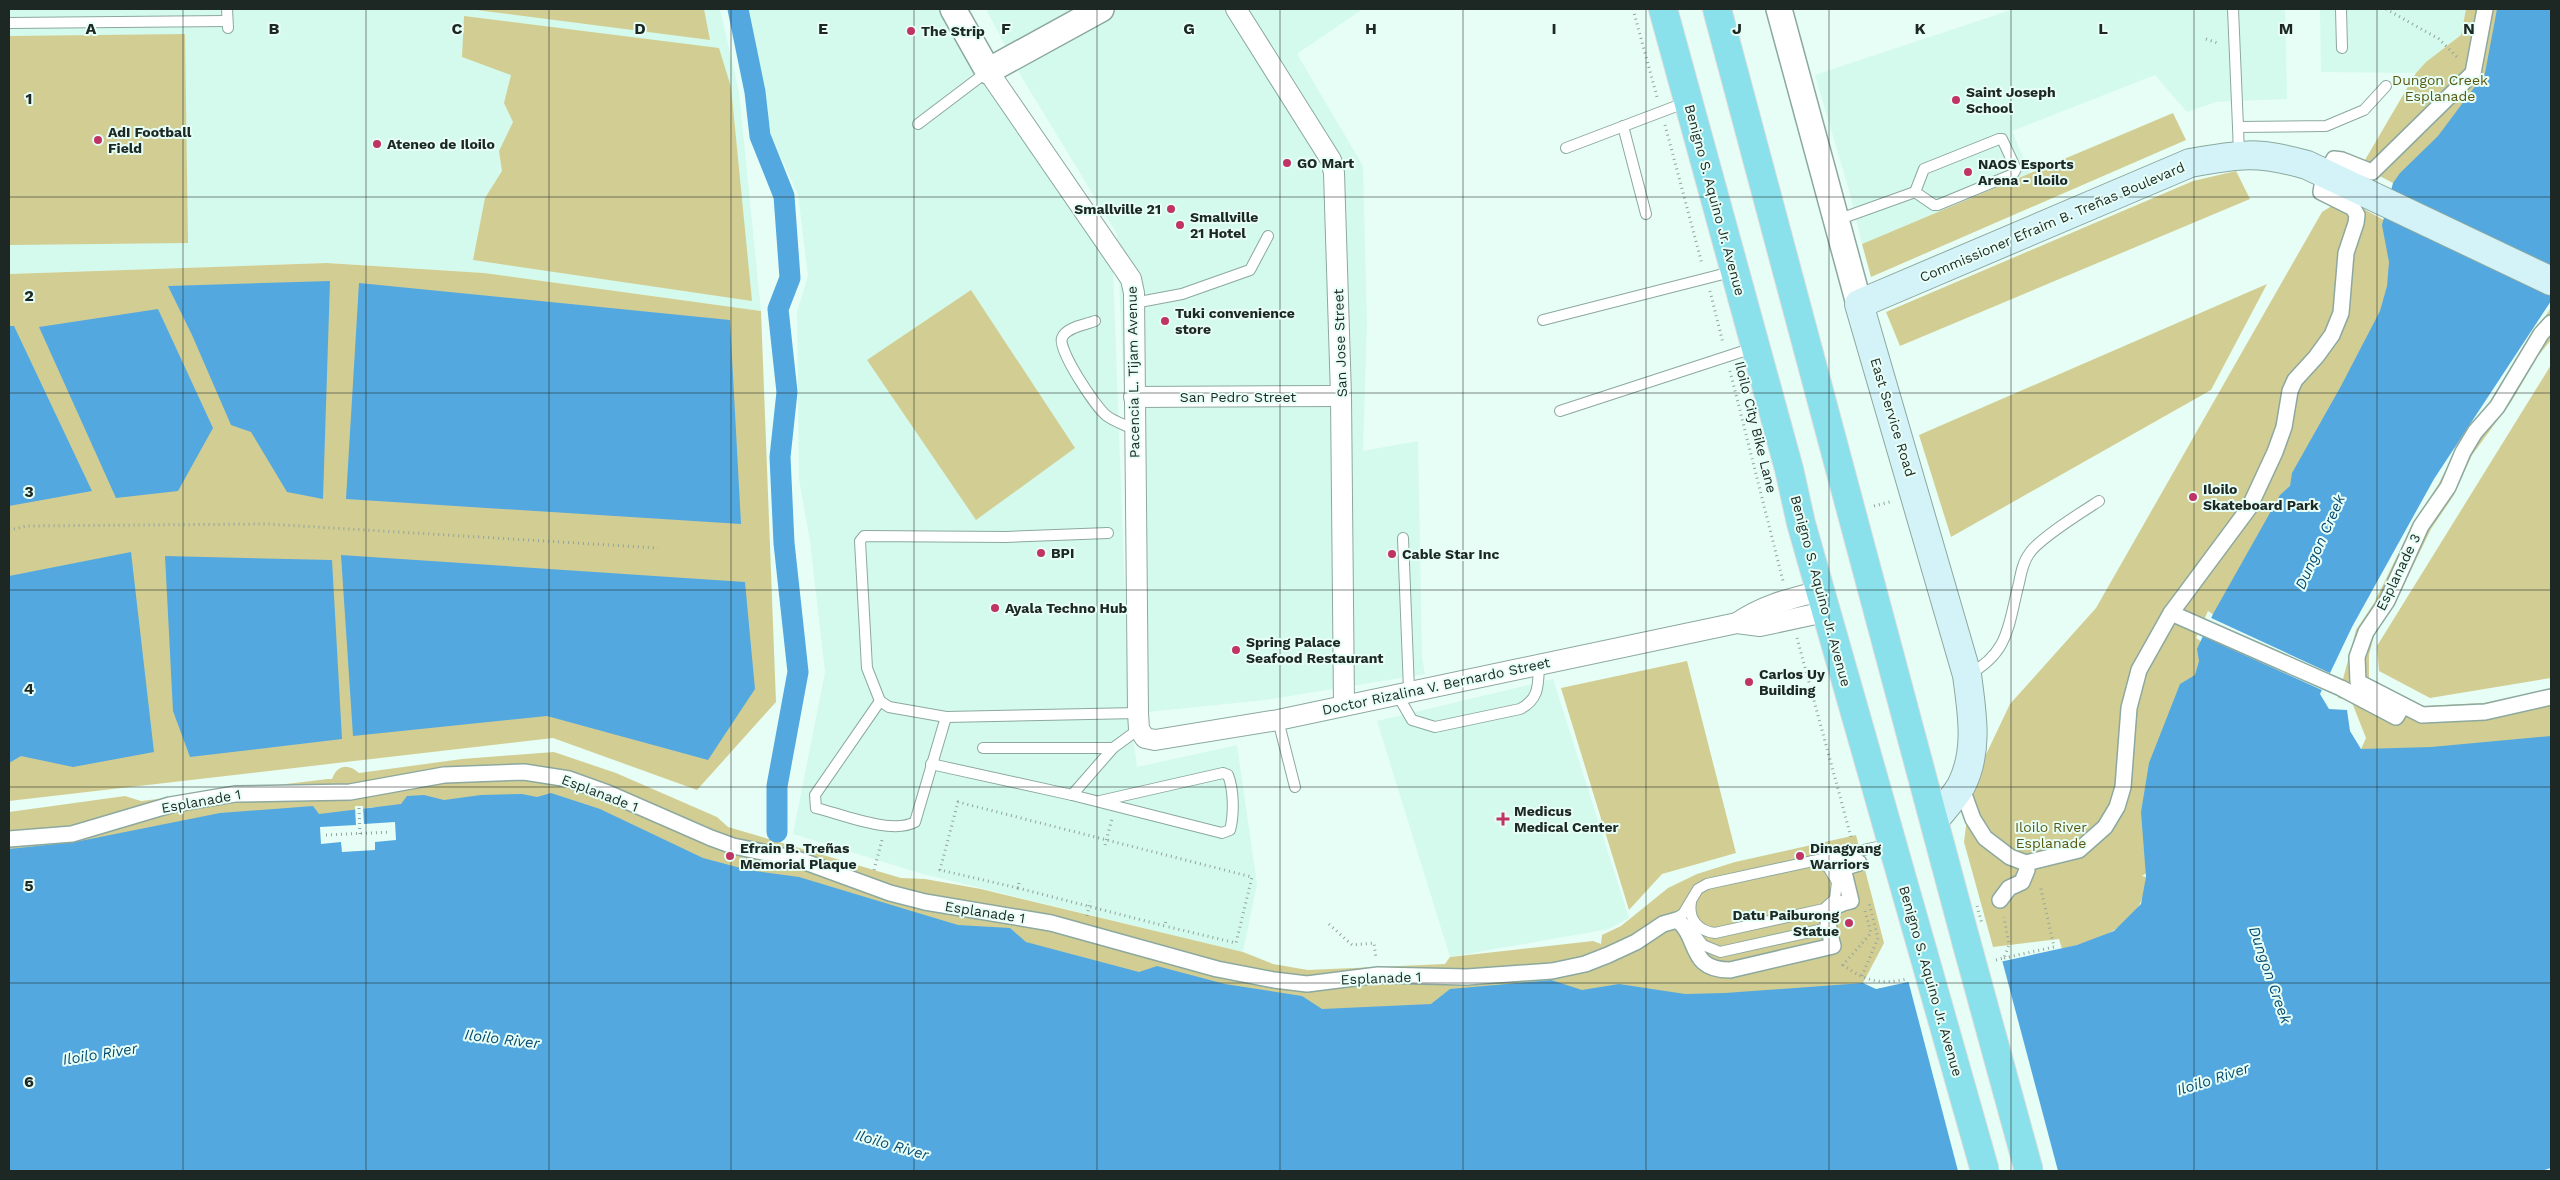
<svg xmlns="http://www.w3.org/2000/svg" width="2560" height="1180" viewBox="0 0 2560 1180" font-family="'Work Sans',sans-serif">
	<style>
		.built { fill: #d4faed }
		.green { fill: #d2ce93 }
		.water { fill: #54a8e0 }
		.pier { fill: #e7fef6 }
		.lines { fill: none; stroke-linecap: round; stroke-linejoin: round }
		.canal { stroke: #54a8e0; stroke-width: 21 }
		.service-casing { stroke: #8ca89f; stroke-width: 12 }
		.pedestrian-casing { stroke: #8ca89f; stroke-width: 18 }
		.minor-casing { stroke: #8ca89f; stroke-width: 22 }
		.tertiary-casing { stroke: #8ca89f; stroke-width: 28 }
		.secondary-casing { stroke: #8ca89f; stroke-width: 30 }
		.trunk-casing { stroke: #dbdddc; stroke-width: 30 }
		.path { stroke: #92a49d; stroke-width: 3; stroke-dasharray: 1 4; stroke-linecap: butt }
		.service { stroke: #fff; stroke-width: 10 }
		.pedestrian { stroke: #fff; stroke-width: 15 }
		.minor { stroke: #fff; stroke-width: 20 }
		.tertiary { stroke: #fff; stroke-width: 25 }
		.secondary { stroke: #d3f3f8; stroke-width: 28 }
		.trunk { stroke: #8ae0eb; stroke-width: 28 }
		.trunk-bridge-casing { stroke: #dbdddc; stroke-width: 30; stroke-linecap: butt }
		.path-bridge { stroke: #92a49d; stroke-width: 3; stroke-dasharray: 1 4; stroke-linecap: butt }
		.trunk-bridge { stroke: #8ae0eb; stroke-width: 28 }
		.grid { fill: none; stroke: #1d2824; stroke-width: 1; stroke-opacity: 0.55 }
		.poi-dot { fill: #c03365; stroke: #e7fef6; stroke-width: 2 }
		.labels { text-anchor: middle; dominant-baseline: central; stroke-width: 4; stroke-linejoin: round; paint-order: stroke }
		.poi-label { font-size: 14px; font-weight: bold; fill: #1d2824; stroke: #e7fef6; text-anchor: start }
		.park-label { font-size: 14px; fill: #5b5710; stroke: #e7fef6 }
		.street-label { font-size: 14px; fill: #1d2824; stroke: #e7fef6 }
		.water-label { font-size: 15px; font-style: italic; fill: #084c71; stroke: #e7fef6 }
		.grid-label { font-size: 16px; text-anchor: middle; font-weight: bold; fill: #1d2824; stroke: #e7fef6; stroke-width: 4; stroke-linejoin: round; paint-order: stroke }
	</style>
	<rect width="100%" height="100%" fill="#e7fef6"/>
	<g class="built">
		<polygon points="9,9 720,9 739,92 761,311 484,273 327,263 9,274"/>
		<polygon points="749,9 943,9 1113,267 1129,706 1137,767 1237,745 1257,884 1243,952 919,873 793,834 825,672 810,542 799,479 797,312 808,276 798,195 771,135"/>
		<polygon points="986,9 1363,9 1297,54 1363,166 1367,322 1363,451 1418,441 1422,657 1425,674 1265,700 1138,713 1117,234 1021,76"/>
		<polygon points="2014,9 2285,9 2287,99 2216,102 2187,112 2155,75 2012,131 2030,173 1862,244 1850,194 1815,75"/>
		<polygon points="2320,9 2466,9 2461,35 2426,62 2416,73 2321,72"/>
		<polygon points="1553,679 1629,918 1609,929 1450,957 1377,721"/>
	</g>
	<g class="green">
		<polygon points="469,9 704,9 710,40"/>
		<polygon points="2466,9 2538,9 2537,54 2393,183 2372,172 2365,160 2416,73 2426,62 2461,35"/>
		<polygon points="464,16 719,48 731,87 752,301 473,260 485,198 502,171 499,151 513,122 504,103 511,75 462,57"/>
		<polygon points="185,34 188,243 9,245 9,36"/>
		<polygon points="2173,113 2186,140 1871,277 1862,244"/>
		<polygon points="2236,171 2250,199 1900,346 1886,312 2193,181"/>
		<path d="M2344,198L2427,244L2221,620L2208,611L2196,638L2220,654L2154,868L2142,876L2146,877C2145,925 2103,939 2062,949L2059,939L1993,947L1964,842L1971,786L2010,704L2096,608L2322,212Z"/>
		<polygon points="327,263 484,273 761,311 776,702 697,790 553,738 9,801 9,274"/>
		<polygon points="2267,284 2211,390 1951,537 1919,435"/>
		<polygon points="971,290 1075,448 976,520 867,360"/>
		<polygon points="2550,309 2551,340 2538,356 2511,402 2472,455 2454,495 2431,529 2395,603 2374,635 2369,655 2369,678 2424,706 2484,703 2551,689 2551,794 2361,749 2366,738 2351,700 2338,698 2356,630 2374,603 2414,522 2438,485 2458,446 2502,385"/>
		<polygon points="2551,365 2551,678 2430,698 2379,671 2377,646"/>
		<polygon points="1687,661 1736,853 1662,874 1629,910 1561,688"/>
		<path d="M554,752L616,773L717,817L728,827L901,878L925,879L981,889L1243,952L1273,964L1308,970L1445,964L1450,957L1593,941L1601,944L1602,935L1621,926L1668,888L1697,874L1735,862L1856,835L1884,943L1863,983L1848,984L1828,1000L1273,1021L748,870L373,807L9,874V812L125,796L141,801L328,779H332C337,765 348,763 359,773L462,759Z"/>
	</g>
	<g class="water">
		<polygon points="2497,9 2551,9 2551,301 2434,479 2352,627 2320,694 2329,709 2347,710 2350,731 2361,749 2431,747 2551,736 2551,1168 2541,1171 9,1171 9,849 75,842 220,813 313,806 319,814 401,804 407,796 424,795 444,800 481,795 522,794 537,797 551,793 600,809 703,858 748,870 799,877 958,925 1010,928 1026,942 1139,972 1157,966 1225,984 1302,996 1322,1009 1431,1004 1450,989 1551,980 1582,990 1619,984 1685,994 1725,993 1863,983 1876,989 2077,945 2114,931 2141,904 2146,877 2141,812 2149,763 2180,684 2195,675 2199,661 2197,649 2213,614 2280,495 2290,486 2292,473 2341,386 2380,311 2387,286 2389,262 2382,225 2393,183 2400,173 2438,136 2485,73"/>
		<polygon points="330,281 323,499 287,492 251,432 231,425 192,335 168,286"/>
		<polygon points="359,283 730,320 741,524 346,499"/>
		<polygon points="158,309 213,428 178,491 116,498 39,327"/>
		<polygon points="9,326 14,326 92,491 9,506"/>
		<polygon points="131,552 154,752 73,767 21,756 9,763 9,576"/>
		<polygon points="341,555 745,582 755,689 708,760 547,716 353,736"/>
		<polygon points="165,556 332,560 342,739 190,757 173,711"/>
	</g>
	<g class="pier">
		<polygon points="2209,617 2332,674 2324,691 2200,635"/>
		<polygon points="355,806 363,806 364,824 395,822 396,840 375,842 375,850 342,852 341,842 321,844 320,827 356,825"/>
		<polygon points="2002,960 2058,1171 1958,1171 1908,980"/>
	</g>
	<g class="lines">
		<polyline class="canal" points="738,9 755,92 760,136 784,196 790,278 778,309 787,392 780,457 784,543 798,672 777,786 777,832"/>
		<defs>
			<g id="service">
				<polyline points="227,9 228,28"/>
				<polyline points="2233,9 2238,127"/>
				<polyline points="2341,9 2342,48"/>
				<polyline points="9,23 227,21"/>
				<polyline points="918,124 988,71"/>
				<polyline points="1623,126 1646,214"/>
				<polygon points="1999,139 2002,139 2016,169 2013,174 1938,205 1934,205 1915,192 1924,169"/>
				<polyline points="1566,148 1687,102"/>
				<polyline points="2239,154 2238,127 2326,126 2364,110 2386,86"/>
				<polyline points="1837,220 1915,192"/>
				<polyline points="1134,303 1182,294 1250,270 1268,236"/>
				<polyline points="1543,320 1735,271"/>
				<path d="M1095,321C1085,325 1066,327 1062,338C1057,349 1096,408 1107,416C1115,422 1126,425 1135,430"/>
				<polyline points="1560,411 1753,348"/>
				<polyline points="1108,533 1006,537 864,536 860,541 867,668 880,701 889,707 946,717 1138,713"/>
				<polyline points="1403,538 1409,690"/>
				<path d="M1968,675C2010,652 2008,625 2019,583C2021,573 2023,562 2029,554C2038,539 2082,512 2099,501"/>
				<path d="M1397,694L1412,720L1435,727L1520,709C1540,699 1538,684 1539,664"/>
				<path d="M880,701L815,795L816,808C841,814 892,835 915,822L946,717"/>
				<polyline points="1278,720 1295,787"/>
				<polyline points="983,748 1113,748"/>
				<path d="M931,764L1072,795L1222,833L1230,830C1234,815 1234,790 1228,775L1223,773L1100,801"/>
				<polyline points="1072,795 1113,748 1139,729"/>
				<path d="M1691,902C1688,919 1698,931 1715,933L1824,909L1835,899L1837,882L1828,867L1812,861"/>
				<polyline points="1671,921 1683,914 1698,889 1707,884 1891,844"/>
				<polyline points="1693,932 1703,945 1720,952 1828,928"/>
			</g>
			<g id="pedestrian">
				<polyline points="2551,323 2541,334 2497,407 2475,432 2463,452 2448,487 2421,526 2387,601 2366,632 2357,657 2358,682 2422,715 2485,712 2551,697"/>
				<polyline points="2171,613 2341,688 2396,717 2402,707"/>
				<path d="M1961,786L1973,819L1985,838L2010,857L2026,863L2079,850L2105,827L2117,807L2123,787L2129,708L2139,670L2171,613L2249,508L2275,452L2284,427L2290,391L2295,380L2316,357L2332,335L2341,313L2346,253L2356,223L2357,215L2353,208L2321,192C2322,179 2328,170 2334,159L2342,160L2372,172L2473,73L2485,9"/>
				<path d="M9,839L72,834L170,805L235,794L350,792L444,775L524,772L569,779L608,793L711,838L733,846L797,859L890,893L925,902L1051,923L1217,969L1274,980L1307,984L1378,975L1467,977L1552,971L1585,964L1608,955L1636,942L1663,924L1677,920C1700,937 1687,970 1730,970L1833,946C1827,923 1821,907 1851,901L1843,868L1859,863"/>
				<polyline points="2000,900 2009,888 2022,882 2027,870 2026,863"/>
			</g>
			<g id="minor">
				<polyline points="1236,9 1331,160 1334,173 1341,396 1344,705"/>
				<polyline points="988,71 1131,279 1134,293 1138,713 1139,729 1145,738 1155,740 1278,720 1737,623 1760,626 1825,612"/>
				<polyline points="1134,397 1341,396"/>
				<path d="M1737,623C1763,605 1789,599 1820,591"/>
			</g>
			<g id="tertiary">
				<polyline points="953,9 988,71 1101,9"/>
				<polyline points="1779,9 1859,304"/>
			</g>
			<path id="secondary" d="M1935,820C1943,809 1954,798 1961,786C1979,751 1972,713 1967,675L1859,304L2190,163C2239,154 2258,151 2307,165L2551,281"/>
			<g id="trunk">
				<polyline points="1663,9 1789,469 1801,523 1923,952"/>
				<polyline points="1717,9 1966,941"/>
			</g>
		</defs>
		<use href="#service" class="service-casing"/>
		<use href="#pedestrian" class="pedestrian-casing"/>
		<use href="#minor" class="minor-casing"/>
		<use href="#tertiary" class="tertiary-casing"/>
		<use href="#secondary" class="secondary-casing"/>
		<use href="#trunk" class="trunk-casing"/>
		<g class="path">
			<polyline points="1633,9 1657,97"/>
			<polyline points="2386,9 2439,39 2459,59"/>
			<polyline points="2206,39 2220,44"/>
			<polyline points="1665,125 1702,264"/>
			<polyline points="1710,291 1723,343"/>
			<polyline points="1730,371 1783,581"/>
			<polyline points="1874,506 1893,501"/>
			<polyline points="9,530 27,526 268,524 658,548"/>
			<polyline points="1797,638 1851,837"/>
			<polyline points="359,808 360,834"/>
			<polyline points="326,835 391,832"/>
			<polyline points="1105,845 1112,819"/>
			<polyline points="874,870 882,840"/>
			<polyline points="1019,883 1018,888 1165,926 1166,919"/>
			<polyline points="1018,888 940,870 958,802 1252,877 1236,943 1165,926"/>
			<path d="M1865,911L1871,933L1843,965C1865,981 1880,985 1907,979"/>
			<polyline points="1087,916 1090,901"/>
			<polyline points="1329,924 1352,945 1374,943 1376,959"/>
			<polyline points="2004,958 2054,947 2040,885"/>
			<polyline points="1996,960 2004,958 2009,945 2004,917"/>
			<polyline points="1862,976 1878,938 1869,903"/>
		</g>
		<use href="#service" class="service"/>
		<use href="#pedestrian" class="pedestrian"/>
		<use href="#minor" class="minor"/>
		<use href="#tertiary" class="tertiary"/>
		<use href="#secondary" class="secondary"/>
		<use href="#trunk" class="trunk"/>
		<defs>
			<g id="trunk-bridge">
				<polyline points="1966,941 2029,1171"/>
				<polyline points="1923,952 1985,1171"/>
			</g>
		</defs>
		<use href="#trunk-bridge" class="trunk-bridge-casing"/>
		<polyline class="path-bridge" points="1977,906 1982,924"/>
		<use href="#trunk-bridge" class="trunk-bridge"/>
	</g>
	<path class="grid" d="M183,9V1171M366,9V1171M549,9V1171M731,9V1171M914,9V1171M1097,9V1171M1280,9V1171M1463,9V1171M1646,9V1171M1829,9V1171M2011,9V1171M2194,9V1171M2377,9V1171M9,197H2551M9,393H2551M9,590H2551M9,787H2551M9,983H2551"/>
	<g class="poi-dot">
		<circle cx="911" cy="31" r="5"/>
		<circle cx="1956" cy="100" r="5"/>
		<circle cx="98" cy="140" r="5"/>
		<circle cx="377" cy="144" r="5"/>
		<circle cx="1287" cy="163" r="5"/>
		<circle cx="1968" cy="172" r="5"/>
		<circle cx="1171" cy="209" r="5"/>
		<circle cx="1180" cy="225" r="5"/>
		<circle cx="1165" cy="321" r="5"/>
		<circle cx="2193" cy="497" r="5"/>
		<circle cx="1041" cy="553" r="5"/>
		<circle cx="1392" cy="554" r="5"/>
		<circle cx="995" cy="608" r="5"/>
		<circle cx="1236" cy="650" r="5"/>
		<circle cx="1749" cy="682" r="5"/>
		<path d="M1500.5 811.5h5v5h5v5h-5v5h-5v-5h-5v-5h5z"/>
		<circle cx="730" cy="856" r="5"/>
		<circle cx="1800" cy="856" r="5"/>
		<circle cx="1849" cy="923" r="5"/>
	</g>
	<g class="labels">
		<g class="poi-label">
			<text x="921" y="31">The Strip</text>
			<text x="1966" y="92">Saint Joseph<tspan x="1966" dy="16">School</tspan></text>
			<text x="108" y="132">AdI Football<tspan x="108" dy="16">Field</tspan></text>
			<text x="387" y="144">Ateneo de Iloilo</text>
			<text x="1297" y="163">GO Mart</text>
			<text x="1978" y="164">NAOS Esports<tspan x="1978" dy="16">Arena - Iloilo</tspan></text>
			<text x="1161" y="209" text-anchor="end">Smallville 21</text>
			<text x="1190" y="217">Smallville<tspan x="1190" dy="16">21 Hotel</tspan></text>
			<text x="1175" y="313">Tuki convenience<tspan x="1175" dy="16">store</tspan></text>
			<text x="2203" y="489">Iloilo<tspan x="2203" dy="16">Skateboard Park</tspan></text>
			<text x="1051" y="553">BPI</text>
			<text x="1402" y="554">Cable Star Inc</text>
			<text x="1005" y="608">Ayala Techno Hub</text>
			<text x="1246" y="642">Spring Palace<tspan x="1246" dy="16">Seafood Restaurant</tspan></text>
			<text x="1759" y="674">Carlos Uy<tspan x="1759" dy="16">Building</tspan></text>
			<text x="1514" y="811">Medicus<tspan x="1514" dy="16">Medical Center</tspan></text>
			<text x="740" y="848">Efrain B. Treñas<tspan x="740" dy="16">Memorial Plaque</tspan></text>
			<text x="1810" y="848">Dinagyang<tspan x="1810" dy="16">Warriors</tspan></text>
			<text x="1839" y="915" text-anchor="end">Datu Paiburong<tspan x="1839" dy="16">Statue</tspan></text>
		</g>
		<g class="park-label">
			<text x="2440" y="80">Dungon Creek<tspan x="2440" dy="16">Esplanade</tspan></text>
			<text x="2051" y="827">Iloilo River<tspan x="2051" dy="16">Esplanade</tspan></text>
		</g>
		<g class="street-label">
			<text transform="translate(1715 200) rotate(75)">Benigno S. Aquino Jr. Avenue</text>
			<text transform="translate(2052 222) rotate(-23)">Commissioner Efraim B. Treñas Boulevard</text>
			<text transform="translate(1340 343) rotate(-92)">San Jose Street</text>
			<text transform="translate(1133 372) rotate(-91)">Pacencia L. Tijam Avenue</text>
			<text x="1238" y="397">San Pedro Street</text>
			<text transform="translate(1893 417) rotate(73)">East Service Road</text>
			<text transform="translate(1756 427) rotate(76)">Iloilo City Bike Lane</text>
			<text transform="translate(2398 572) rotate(-64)">Esplanade 3</text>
			<text transform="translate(1821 591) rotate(75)">Benigno S. Aquino Jr. Avenue</text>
			<text transform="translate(1436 686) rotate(-12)">Doctor Rizalina V. Bernardo Street</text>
			<text transform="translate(600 793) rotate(21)">Esplanade 1</text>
			<text transform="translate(201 801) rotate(-10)">Esplanade 1</text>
			<text transform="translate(985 912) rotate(9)">Esplanade 1</text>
			<text transform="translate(1381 978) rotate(-2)">Esplanade 1</text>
			<text transform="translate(1931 981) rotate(74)">Benigno S. Aquino Jr. Avenue</text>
		</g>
		<g class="water-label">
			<text transform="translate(2320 542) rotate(-66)">Dungon Creek</text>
			<text transform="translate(2270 975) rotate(71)">Dungon Creek</text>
			<text transform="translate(502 1039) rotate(7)">Iloilo River</text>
			<text transform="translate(100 1054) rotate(-9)">Iloilo River</text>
			<text transform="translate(2213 1079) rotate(-18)">Iloilo River</text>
			<text transform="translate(892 1145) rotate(16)">Iloilo River</text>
		</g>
	</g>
	<g class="grid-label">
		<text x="91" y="34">A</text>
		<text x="274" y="34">B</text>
		<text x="457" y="34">C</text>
		<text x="640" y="34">D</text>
		<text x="823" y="34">E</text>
		<text x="1006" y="34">F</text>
		<text x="1189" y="34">G</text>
		<text x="1371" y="34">H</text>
		<text x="1554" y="34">I</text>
		<text x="1737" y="34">J</text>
		<text x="1920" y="34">K</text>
		<text x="2103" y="34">L</text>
		<text x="2286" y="34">M</text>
		<text x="2469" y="34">N</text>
		<text x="29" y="104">1</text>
		<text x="29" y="301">2</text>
		<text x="29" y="497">3</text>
		<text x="29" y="694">4</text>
		<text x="29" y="891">5</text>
		<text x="29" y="1087">6</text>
	</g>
	<rect width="2560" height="1180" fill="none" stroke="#1d2824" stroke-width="20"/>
</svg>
